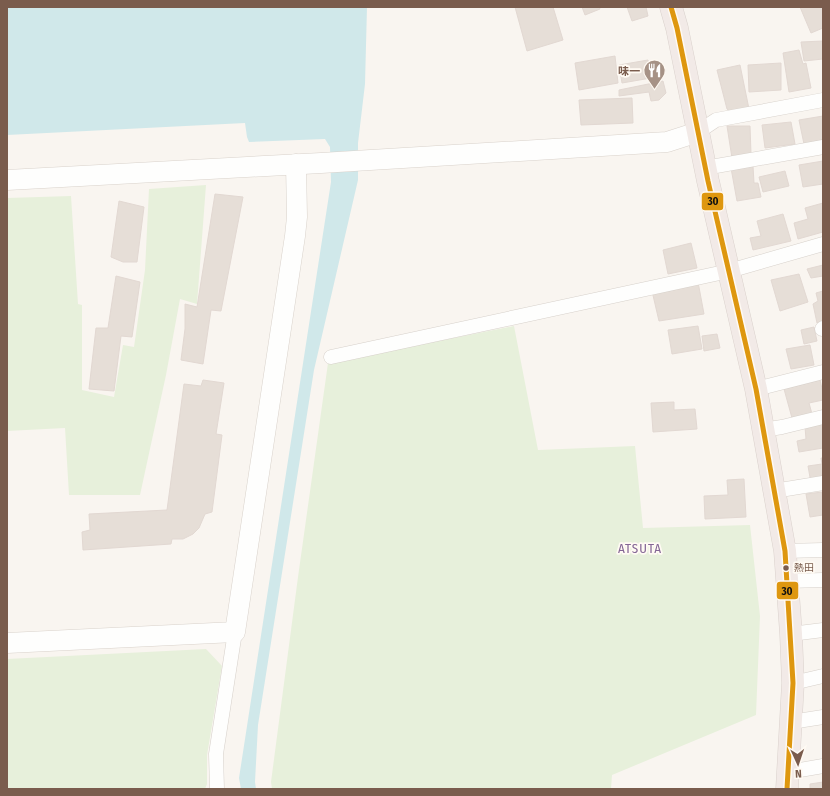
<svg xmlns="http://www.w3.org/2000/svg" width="830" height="796" viewBox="0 0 830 796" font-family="'Fira Sans Condensed','Noto Sans JP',sans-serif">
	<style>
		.green { fill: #e7f0db }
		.water { fill: #d0e8ea }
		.building { fill: #e6ded7; stroke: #e2d8d2 }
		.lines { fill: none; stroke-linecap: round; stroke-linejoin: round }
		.street-casing { stroke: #d7d1cb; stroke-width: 15 }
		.secondary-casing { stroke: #d9d2cb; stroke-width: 21 }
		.highway-casing { stroke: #dad1cc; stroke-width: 23 }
		.street { stroke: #fefefd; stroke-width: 14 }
		.secondary { stroke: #fefefd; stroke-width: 20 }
		.highway { stroke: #f2eae7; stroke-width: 22 }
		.bus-1-casing { stroke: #fffaf3; stroke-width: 8 }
		.bus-1 { stroke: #de970f; stroke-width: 5 }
		.bus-dot { fill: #7a5c4d; stroke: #fffaf3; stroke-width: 1.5 }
		.labels { text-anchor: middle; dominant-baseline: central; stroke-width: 3.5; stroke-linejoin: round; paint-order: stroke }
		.bus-label { font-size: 10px; fill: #7a5c4d; stroke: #fffaf3; text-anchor: start }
		.poi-label { font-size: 11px; font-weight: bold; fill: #7a5c4d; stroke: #fffaf3; text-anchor: end }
		.quarter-label { font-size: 13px; letter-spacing: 1px; fill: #846695; stroke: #fffaf3 }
		.line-badge { stroke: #fffaf3; stroke-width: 1.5 }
		.pale-badge-label { font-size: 11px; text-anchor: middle; font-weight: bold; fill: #111 }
	</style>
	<rect width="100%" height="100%" fill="#f9f5f0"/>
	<g class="green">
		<polygon points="206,185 197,304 180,299 166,375 140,495 69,495 65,428 7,431 7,198 71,196 78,304 82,305 82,390 114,397 123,345 134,347 145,270 149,189"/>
		<polygon points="514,326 538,450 635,446 643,528 750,525 760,616 756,715 612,775 611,789 272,789 271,782 298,577 328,363"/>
		<polygon points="206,649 222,666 207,755 207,784 205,789 7,789 7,659"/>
	</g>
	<polygon class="water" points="7,7 367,7 365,84 358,143 358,180 314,370 258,725 255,782 256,789 241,789 239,778 331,182 330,147 325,139 249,142 247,137 245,123 7,135"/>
	<g class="building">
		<polygon points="515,7 553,7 563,40 527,51"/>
		<polygon points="582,7 599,7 600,9 585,15"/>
		<polygon points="627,7 646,7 648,16 632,21"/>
		<polygon points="800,7 823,7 823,28 811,33"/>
		<polygon points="823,41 823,59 804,61 801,42"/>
		<polygon points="799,50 803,64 806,63 811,88 789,92 783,53"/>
		<polygon points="615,56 618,83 579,90 575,63"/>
		<polygon points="648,60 651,78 622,83 619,65"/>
		<polygon points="781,63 781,90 749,92 748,65"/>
		<polygon points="740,65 749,109 731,112 727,109 717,70"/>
		<polygon points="663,81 666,93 659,100 651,101 649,92 619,96 619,90"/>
		<polygon points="632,98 633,123 581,125 579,100"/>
		<polygon points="823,116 823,140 804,144 799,120"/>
		<polygon points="791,122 795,144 765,148 762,125"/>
		<polygon points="727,126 750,126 751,154 732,158"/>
		<polygon points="823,161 823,184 803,187 799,165"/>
		<polygon points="753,166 754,183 758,183 761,197 737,201 731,168"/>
		<polygon points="785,171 789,186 763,192 759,177"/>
		<polygon points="215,194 243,197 221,311 211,310 203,364 181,360 185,329 185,304 197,307"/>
		<polygon points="119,201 144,207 137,262 123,262 111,257"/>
		<polygon points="823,203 823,232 798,239 794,223 808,219 805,208"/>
		<polygon points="783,214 791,241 753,250 750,238 761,236 757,221"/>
		<polygon points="691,243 697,268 668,274 663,250"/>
		<polygon points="823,265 823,276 811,278 807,269"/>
		<polygon points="799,274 808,302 780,311 771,280"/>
		<polygon points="116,276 140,282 132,337 121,336 114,391 89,389 96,328 108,328"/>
		<polygon points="698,282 704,314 659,321 652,291"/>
		<polygon points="823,291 823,321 817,323 813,304 818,301 816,293"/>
		<polygon points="698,326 702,349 672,354 668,330"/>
		<polygon points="814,327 817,341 804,344 801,330"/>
		<polygon points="717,334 720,348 704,351 702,336"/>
		<polygon points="810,345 814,365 791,369 786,349"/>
		<polygon points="203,380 224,383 216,434 222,435 212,512 205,514 199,528 193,534 183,539 172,539 171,544 83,550 82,532 90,530 89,514 167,510 184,384 201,386"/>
		<polygon points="820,380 823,393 823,400 809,403 812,414 792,418 784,389"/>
		<polygon points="674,402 674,410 695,409 697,429 653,432 651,403"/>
		<polygon points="823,422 823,448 799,452 797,441 806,439 805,427"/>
		<polygon points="821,458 823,458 823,480 811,483 808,466 822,464"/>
		<polygon points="744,479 746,517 705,519 704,496 728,495 727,480"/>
		<polygon points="822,492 823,515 810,517 806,494"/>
		<polygon points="823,782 823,789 810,789 810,784"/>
	</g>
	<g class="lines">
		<defs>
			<g id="street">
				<polyline points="698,132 716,120 823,100"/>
				<polyline points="705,168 823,147"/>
				<polyline points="822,329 823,328"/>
				<polyline points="331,357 729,271 823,244"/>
				<polyline points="756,389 823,372"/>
				<polyline points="763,430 782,427 823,417"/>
				<polyline points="774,491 823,483"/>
				<polyline points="785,551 823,550"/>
				<polyline points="787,581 823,580"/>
				<polyline points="791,634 823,630"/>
				<polyline points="793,683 823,676"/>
				<polyline points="791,722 823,717"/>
				<polyline points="788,772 823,766"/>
				<polyline points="217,789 216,754 235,632"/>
			</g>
			<g id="secondary">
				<polyline points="7,180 321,163 667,142 698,132"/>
				<polyline points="7,643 235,632 295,236 297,217 296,164"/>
			</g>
			<polyline id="highway" points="671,7 677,28 708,181 756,389 785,551 791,634 793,683 787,789"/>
		</defs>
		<use href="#street" class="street-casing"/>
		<use href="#secondary" class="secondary-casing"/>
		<use href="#highway" class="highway-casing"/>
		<use href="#street" class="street"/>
		<use href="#secondary" class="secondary"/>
		<use href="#highway" class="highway"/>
		<defs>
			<polyline id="bus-1" points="671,7 677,28 708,181 756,389 785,551 793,683 787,789"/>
		</defs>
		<use href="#bus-1" class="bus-1-casing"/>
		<use href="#bus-1" class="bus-1"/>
	</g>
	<defs>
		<symbol id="restaurant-pin" viewBox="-11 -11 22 30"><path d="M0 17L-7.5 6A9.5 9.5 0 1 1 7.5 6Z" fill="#a69286" stroke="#fffaf3"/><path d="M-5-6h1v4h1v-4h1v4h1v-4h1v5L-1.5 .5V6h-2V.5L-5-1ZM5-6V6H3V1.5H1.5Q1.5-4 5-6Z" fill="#fff"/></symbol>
	</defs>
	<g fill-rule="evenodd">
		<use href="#restaurant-pin" x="642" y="58" width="25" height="34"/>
	</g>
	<circle class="bus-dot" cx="786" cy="568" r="3.5"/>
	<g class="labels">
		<g class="bus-label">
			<text x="794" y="568">熱田</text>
		</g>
		<g class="poi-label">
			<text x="640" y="71">味一</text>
		</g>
		<g class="quarter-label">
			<text x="640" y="548">ATSUTA</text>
		</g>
	</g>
	<g class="line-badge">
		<rect x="701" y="192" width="23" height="19" rx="4" fill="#de970f"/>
		<rect x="776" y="581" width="23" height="19" rx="4" fill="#de970f"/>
	</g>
	<g class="pale-badge-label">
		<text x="713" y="205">30</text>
		<text x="787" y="595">30</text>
	</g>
	<rect width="830" height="796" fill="none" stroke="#7a5c4d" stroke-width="16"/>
	<g transform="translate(798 764) rotate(177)" stroke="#fffaf3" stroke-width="3" paint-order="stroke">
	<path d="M0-3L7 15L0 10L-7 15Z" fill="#7a5c4d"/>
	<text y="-6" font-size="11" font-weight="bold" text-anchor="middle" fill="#7a5c4d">N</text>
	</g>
</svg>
